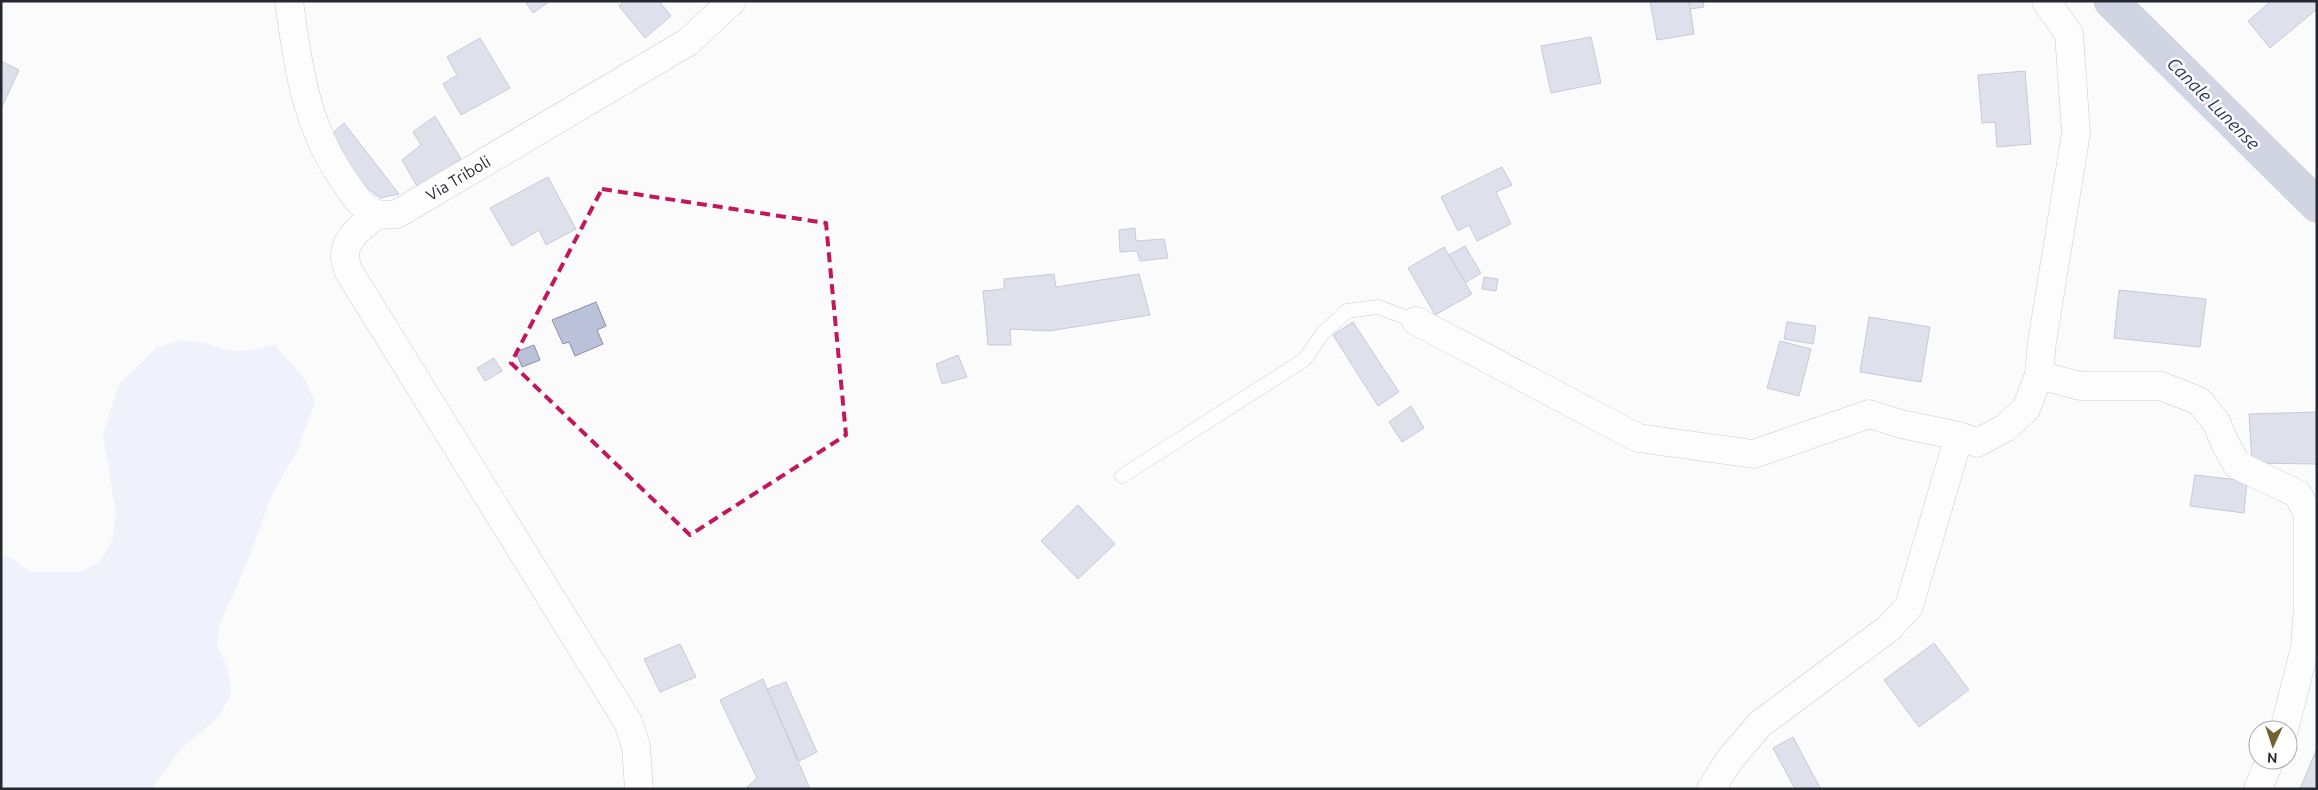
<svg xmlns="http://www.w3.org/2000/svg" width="2318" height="790" viewBox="0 0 2318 790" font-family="Ubuntu,sans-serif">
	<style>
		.green { fill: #e1e7fb }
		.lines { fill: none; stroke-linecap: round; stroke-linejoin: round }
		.canal { stroke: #9ea6c5; stroke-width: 35 }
		.building { fill: #bbc1d9; stroke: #888fa5 }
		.service-casing { stroke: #8d93aa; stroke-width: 15 }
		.minor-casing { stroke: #8d93aa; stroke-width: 29 }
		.service { stroke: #fff; stroke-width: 14 }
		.minor { stroke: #fff; stroke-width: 28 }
		.marked { fill: none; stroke: #c2185b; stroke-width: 4; stroke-dasharray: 10 6; stroke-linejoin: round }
		.labels { text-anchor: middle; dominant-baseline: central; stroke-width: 5; stroke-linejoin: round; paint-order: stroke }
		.street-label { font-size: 16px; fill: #262831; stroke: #fff }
		.water-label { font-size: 18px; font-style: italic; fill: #2c3560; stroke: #fff }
	</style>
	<rect width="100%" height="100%" fill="#fbfbfb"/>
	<polygon class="green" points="181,340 206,343 230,351 253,350 275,345 305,379 315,402 298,449 272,495 246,566 220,623 217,646 228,668 231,694 219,717 181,749 151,789 1,789 1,555 12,558 29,572 79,572 100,562 112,540 116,514 103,434 119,384 157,347"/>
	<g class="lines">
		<polyline class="canal" points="2111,1 2317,205"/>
	</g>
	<g class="building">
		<polygon points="525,1 550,1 533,13"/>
		<polygon points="624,1 659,1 671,16 645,38 619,6"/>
		<polygon points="1650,1 1689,1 1694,34 1657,40"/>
		<polygon points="1689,1 1703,1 1704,7 1690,9"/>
		<polygon points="2271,1 2317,1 2317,9 2270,48 2248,21"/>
		<polygon points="1591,37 1601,83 1551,93 1541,46"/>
		<polygon points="480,38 510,88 461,115 443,84 457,75 447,57"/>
		<polygon points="1,61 19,70 1,109"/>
		<polygon points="2025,71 2031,144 1997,147 1995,122 1982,123 1978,75"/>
		<polygon points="435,116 461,159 418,188 402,160 421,145 413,132"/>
		<polygon points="344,123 399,194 380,198 367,188 327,138"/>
		<polygon points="1502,167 1512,185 1496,192 1511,224 1477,241 1469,225 1458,231 1441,197"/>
		<polygon points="548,177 576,229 546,245 539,230 512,246 490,208"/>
		<polygon points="1135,228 1136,241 1164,239 1168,258 1140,261 1137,251 1120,252 1119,230"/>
		<polygon points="1465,246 1481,273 1465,283 1449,255"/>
		<polygon points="1444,247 1472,294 1435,315 1408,268"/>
		<polygon points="1054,274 1056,287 1139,274 1150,315 1049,331 1010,329 1011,345 988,345 983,291 1004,289 1004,279"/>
		<polygon points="1484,277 1498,279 1496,291 1482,289"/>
		<polygon points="2119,290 2206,299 2200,347 2114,338"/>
		<polygon points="596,302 606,326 597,330 603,344 575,356 569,342 563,344 552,320"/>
		<polygon points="1869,317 1930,327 1921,382 1860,372"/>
		<polygon points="1353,322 1399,392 1378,406 1333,335"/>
		<polygon points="1787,322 1816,326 1813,344 1784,339"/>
		<polygon points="1780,341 1811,349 1799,396 1767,388"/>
		<polygon points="534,345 540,360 522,367 516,352"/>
		<polygon points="958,355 967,377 942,384 936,364"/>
		<polygon points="494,358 502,371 485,381 477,368"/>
		<polygon points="1411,406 1424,428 1402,442 1389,422"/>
		<polygon points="2317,412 2317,464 2252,463 2249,414"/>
		<polygon points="2195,475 2247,481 2244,513 2190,506"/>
		<polygon points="1078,505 1115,544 1078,579 1041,541"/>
		<polygon points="1934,643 1969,690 1919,727 1884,680"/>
		<polygon points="680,644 696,677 660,692 644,659"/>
		<polygon points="763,679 767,689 810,789 745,789 757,778 720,700"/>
		<polygon points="786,682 817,752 799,761 767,689"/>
		<polygon points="1793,737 1818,784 1821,789 1795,789 1773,748"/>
		<polygon points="2317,748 2317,789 2300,789"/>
	</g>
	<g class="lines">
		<defs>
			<polyline id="service" points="1122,476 1304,360 1323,333 1347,311 1378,307 1416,321"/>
			<g id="minor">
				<path d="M289,1C299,72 306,130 350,189C356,198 366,212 378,214C383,216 391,214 397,214L688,42L732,1"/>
				<polyline points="2046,1 2069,34 2076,133 2042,342 2039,375 2080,386 2161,386 2199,401 2216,422 2226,445 2237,465 2298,494 2308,515 2308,605 2305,648 2284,730"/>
				<path d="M377,214C357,231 336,243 349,272L628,722L636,746L639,789"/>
				<polyline points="1416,321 1638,438 1754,454 1869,414 1901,424 1959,436 1977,443 2005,428 2026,409 2039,375"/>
				<polyline points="1711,789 1730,759 1760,724 1889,628 1909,606 1959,436"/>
				<polyline points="2258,789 2270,760"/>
			</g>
		</defs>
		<use href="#service" class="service-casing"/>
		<use href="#minor" class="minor-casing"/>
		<use href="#service" class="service"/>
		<use href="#minor" class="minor"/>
	</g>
	<path d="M0 0H2318V790H0ZM602,189L826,223L846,435L690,535L511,363Z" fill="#fbfbfb" fill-opacity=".55" fill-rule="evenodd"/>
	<path class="marked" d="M602,189L826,223L846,435L690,535L511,363Z"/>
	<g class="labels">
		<g class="street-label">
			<text transform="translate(458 178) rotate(-31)">Via Triboli</text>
		</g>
		<g class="water-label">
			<text transform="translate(2214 103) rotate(45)">Canale Lunense</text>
		</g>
	</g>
	<rect width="2318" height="790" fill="none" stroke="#262831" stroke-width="5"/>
	<g transform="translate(2273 745) rotate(183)"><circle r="24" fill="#ffffff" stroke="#a8a9ad"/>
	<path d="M0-4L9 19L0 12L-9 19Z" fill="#716230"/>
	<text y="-8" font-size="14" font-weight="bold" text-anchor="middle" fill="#262831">N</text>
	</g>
</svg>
